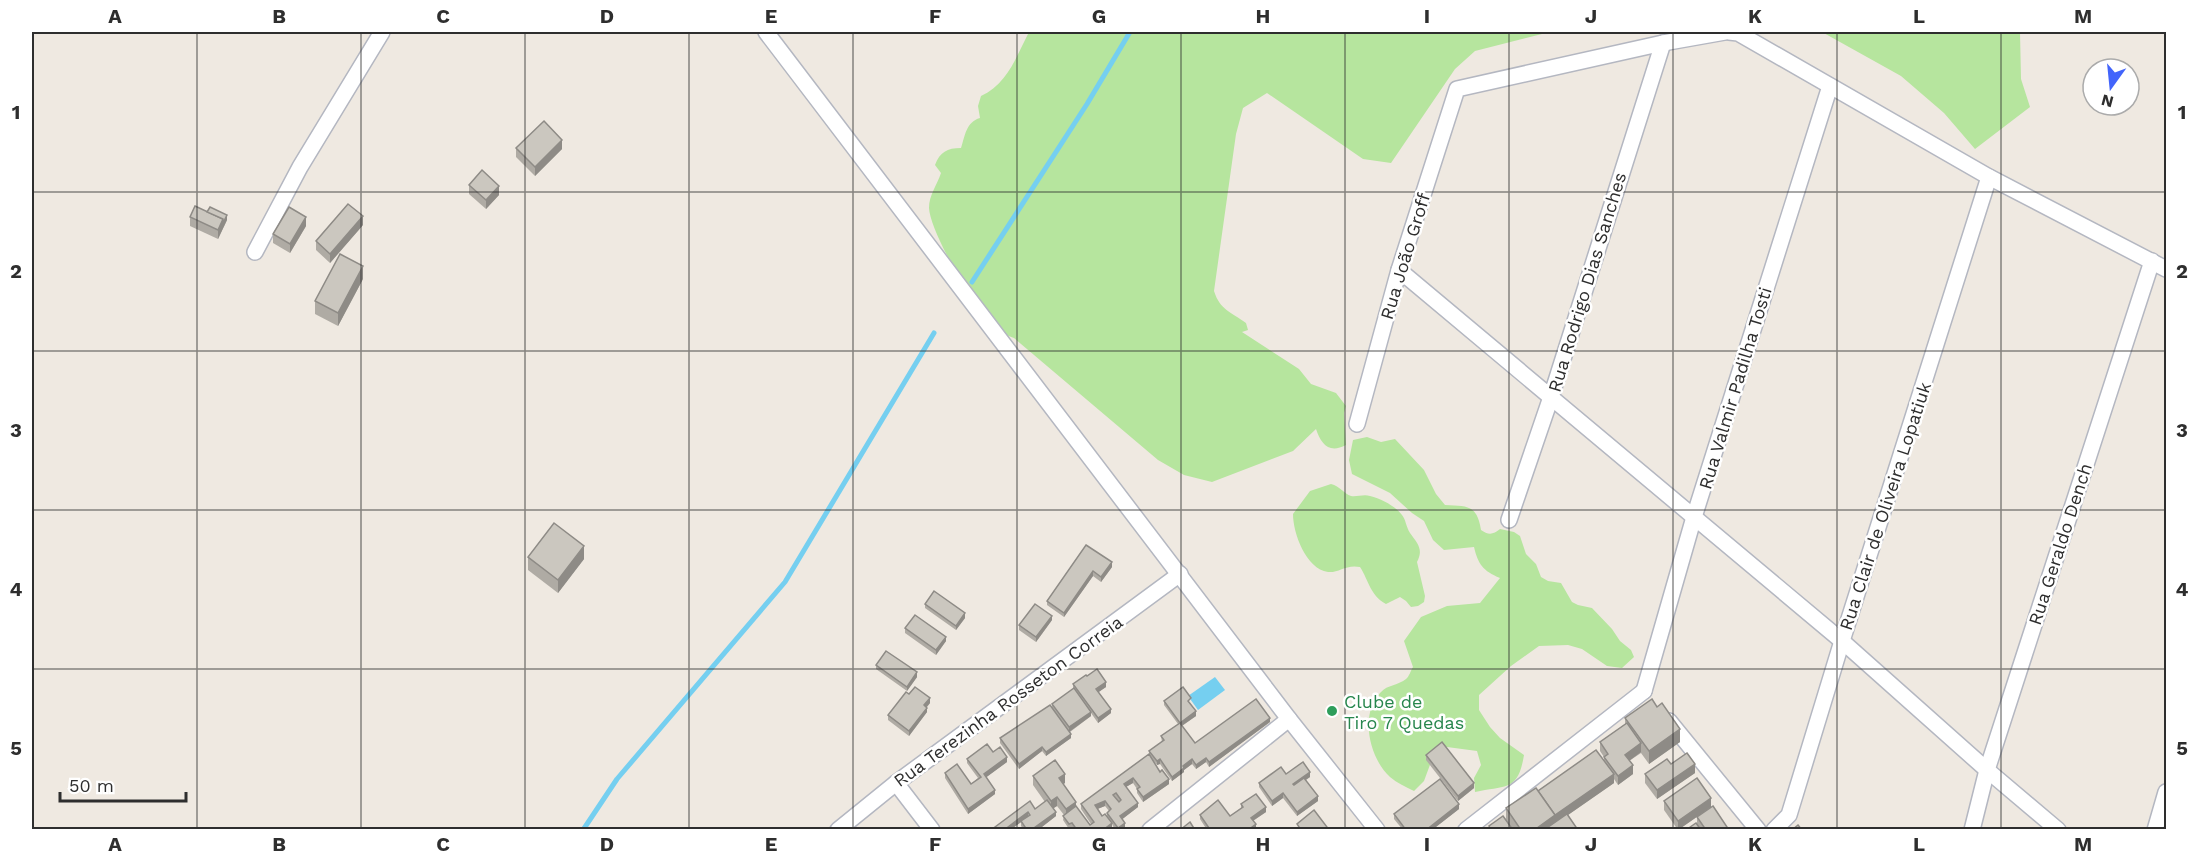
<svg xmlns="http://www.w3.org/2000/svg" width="2198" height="861" viewBox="0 0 2198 861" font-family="'Work Sans',sans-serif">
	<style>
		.green { fill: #b6e59e }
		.water { fill: #75cff0 }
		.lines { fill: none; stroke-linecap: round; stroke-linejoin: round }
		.stream { stroke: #75cff0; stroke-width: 5 }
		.minor-casing { stroke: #b4b7c1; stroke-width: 18 }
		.minor { stroke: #fff; stroke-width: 15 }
		.wall { fill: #afaba4; fill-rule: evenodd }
		.shaded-wall { fill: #8e8b86 }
		.building { fill: #cbc7bf; stroke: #8e8b86; stroke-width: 1.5; fill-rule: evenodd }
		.grid { fill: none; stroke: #2e2e2e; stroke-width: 1.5; stroke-opacity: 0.55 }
		.leisure-dot { fill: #2e9e5b; stroke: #fff; stroke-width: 2 }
		.labels { text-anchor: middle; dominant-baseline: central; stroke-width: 5; stroke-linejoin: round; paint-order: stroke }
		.street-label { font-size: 18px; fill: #2e2e2e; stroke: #fff }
		.leisure-label { font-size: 18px; fill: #27864d; stroke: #fff; text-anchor: start }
		.neatline { fill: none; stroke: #2e2e2e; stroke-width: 2 }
		.grid-label { font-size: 20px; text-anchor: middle; font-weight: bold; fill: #2e2e2e }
	</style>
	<rect width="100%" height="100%" fill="#efe9e1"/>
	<g class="green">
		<path d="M1029,32H1550L1475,51L1455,69L1391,163L1363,159L1267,93L1243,108L1236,134L1214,291C1220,310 1231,312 1246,323L1248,330L1242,332L1299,369L1311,384L1336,393L1346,406L1344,413L1346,445C1329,454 1321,444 1316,429L1293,451L1212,482L1184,475L1158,460L1014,338C1007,336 999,331 994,326C975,309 930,232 929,208C929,195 937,185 941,173L935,165C940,152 947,148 961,148C965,136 966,122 980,118L978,106L981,96C1008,83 1016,57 1029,32Z"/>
		<polygon points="1822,32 2020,32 2021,79 2030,107 1975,149 1944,113 1901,76"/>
		<path d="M1367,437L1381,442L1395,439L1424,470L1436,494L1445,505C1468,506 1477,505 1481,530C1488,535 1493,535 1500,529L1514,532L1520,536L1526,554L1536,564L1541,577L1548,581L1561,583L1572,602L1578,605L1592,608L1612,629L1620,641L1631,650L1634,657L1622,668L1607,666L1582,649L1568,645L1539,646L1511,666L1479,695V710L1490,727L1500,738L1524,755C1518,792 1506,785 1475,792L1474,778L1481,765L1477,751L1447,747L1434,754L1424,781L1414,791C1406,787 1397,783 1390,777C1369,758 1359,713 1381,692C1387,685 1399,685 1406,679C1409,677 1411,670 1413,667L1404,641L1421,617L1447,606L1480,603L1500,578C1483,571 1478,564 1474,547L1444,550L1433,540L1424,521L1412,513L1390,493L1352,474L1349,460L1353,440Z"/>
		<path d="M1331,484C1340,486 1344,494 1351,496C1357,497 1364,494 1370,496C1382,499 1395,506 1402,515C1406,520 1406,527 1410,533C1417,543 1424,549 1417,562L1425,596L1424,602L1418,606L1411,607L1406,601L1400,597L1386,604C1370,595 1369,581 1360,567C1346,564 1339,573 1328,572C1306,569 1293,533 1293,514L1310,491Z"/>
	</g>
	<polygon class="water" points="1215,677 1225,690 1198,710 1188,696"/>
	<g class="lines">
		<g class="stream">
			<polyline points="972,282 1087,104 1130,32"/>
			<polyline points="583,830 617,779 785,582 934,333"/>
		</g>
		<defs>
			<g id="minor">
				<polyline points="766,32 1289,719 1377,830"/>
				<polyline points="1729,32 1738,33 1989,177 2166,269"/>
				<polyline points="255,252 300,167 382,32"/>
				<polyline points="1399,270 1842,641 1987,770 2058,830"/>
				<polyline points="1357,424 1399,270 1457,89 1663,43 1725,32"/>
				<polyline points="1509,520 1551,397 1663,43"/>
				<polyline points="1644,691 1694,517 1830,86"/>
				<polyline points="1669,721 1758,830"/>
				<polyline points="896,783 932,830"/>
				<polyline points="838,830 896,783 1180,574"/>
				<polyline points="1150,830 1289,719"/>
				<polyline points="1466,830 1644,691"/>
				<polyline points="1774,830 1789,815 1842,641 1989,177"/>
				<polyline points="1972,830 1987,770 2152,261"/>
				<polyline points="2155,830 2166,792"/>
			</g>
		</defs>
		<use href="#minor" class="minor-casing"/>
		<use href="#minor" class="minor"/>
	</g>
	<g class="wall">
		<polygon points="516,148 562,149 535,176 516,157"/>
		<polygon points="469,185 499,195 486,209 469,194"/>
		<polygon points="207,212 227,220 218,239 190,226 190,217"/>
		<polygon points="363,225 330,263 316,250 316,241"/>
		<polygon points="306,226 290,253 273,243 273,234"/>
		<polygon points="363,279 338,326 315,314 315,301"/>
		<polygon points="1086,545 1112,567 1101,582 1093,576 1064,617 1047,605 1047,601"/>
		<polygon points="528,557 584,559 558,593 528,570"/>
		<polygon points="925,604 965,618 956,630 925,608"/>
		<polygon points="1052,620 1036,642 1019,630 1019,625"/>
		<polygon points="905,628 946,641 936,655 905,633"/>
		<polygon points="876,665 917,677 907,691 876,669"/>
		<polygon points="1087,676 1106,687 1098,692 1111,713 1098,723 1091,713 1091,716 1070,732 1071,738 1046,756 1042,751 1019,769 1000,743 1000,738 1052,708 1052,704 1073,689 1073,684"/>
		<polygon points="909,694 930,703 927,707 927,712 909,736 888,720 888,715"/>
		<path d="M1164,701L1191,703L1190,704L1196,716L1182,726L1195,743L1270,722L1209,767L1206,762L1196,769L1192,764L1184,770V772L1172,781L1160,764L1157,765L1154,761L1160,772L1169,784L1143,802L1137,793V789L1133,783L1126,787L1138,807L1122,819L1125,827L1122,830H1115L1112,824V828L1110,830H1074L1072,827L1069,829L1063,820L1064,815L1057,806L1053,808L1056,816L1038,830H1024L1021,826V822L1010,830H991L1035,809L1045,802L1033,785V776L1065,783L1063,784L1076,806L1090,825L1091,824L1081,809V804L1149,754V751L1162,742L1161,736L1178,724L1164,705ZM1105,806L1109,811L1107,813V816H1102L1097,809Z"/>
		<polygon points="1625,718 1680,742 1649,764 1641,753 1629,761 1633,774 1618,785 1614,779 1614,783 1568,815 1578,830 1489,830 1489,826 1506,821 1506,808 1538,791 1604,761 1604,757 1600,751 1600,742 1625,724"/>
		<polygon points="993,752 1007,762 986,777 995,794 968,814 945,778 945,773 971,784 978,778 967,763 967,759"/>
		<polygon points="1426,755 1474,788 1458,801 1426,760"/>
		<polygon points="1671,764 1695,773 1657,799 1645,783 1645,774"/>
		<polygon points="1286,774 1310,777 1306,780 1318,801 1297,816 1283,798 1272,806 1259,787 1259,783"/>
		<polygon points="1664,801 1711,807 1678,830 1664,810"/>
		<polygon points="1241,804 1266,812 1253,821 1256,829 1255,830 1207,830 1200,819 1200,815 1230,816 1241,808"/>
		<polygon points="1459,809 1432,830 1403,830 1394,819 1394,814"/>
		<polygon points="1697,817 1729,830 1686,830 1697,825"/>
	</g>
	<g class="shaded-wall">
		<polygon points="562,140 562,149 535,176 535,167"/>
		<polygon points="499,186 499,195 486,209 486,200"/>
		<polygon points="227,215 227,220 218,239 218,230 223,219"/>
		<polygon points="363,216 363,225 330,263 330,254"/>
		<polygon points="306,217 306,226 290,253 290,244"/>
		<polygon points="363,266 363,279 338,326 338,313"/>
		<polygon points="584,546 584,559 558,593 558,580"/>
		<polygon points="1112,562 1112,567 1101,582 1101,577"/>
		<polygon points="1093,571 1093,576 1064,617 1064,613"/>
		<polygon points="965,613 965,618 956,630 956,626"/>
		<polygon points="1052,616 1052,620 1036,642 1036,637"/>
		<polygon points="946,637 946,641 936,655 936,650"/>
		<polygon points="917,672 917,677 907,691 907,687"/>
		<polygon points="1106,682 1106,687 1096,694 1096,689"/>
		<polygon points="930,698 930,703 924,710 924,705"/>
		<polygon points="927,708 927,712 909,736 909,731"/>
		<polygon points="1111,709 1111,713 1098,723 1098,718"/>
		<polygon points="1196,711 1196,716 1180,727 1180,723"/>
		<polygon points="1091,712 1091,716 1069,732 1069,727"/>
		<polygon points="1270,718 1270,722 1209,767 1209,762"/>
		<polygon points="1680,729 1680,742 1649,764 1649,751"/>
		<polygon points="1071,734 1071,738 1046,756 1046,752"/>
		<polygon points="1641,743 1641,752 1625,764 1625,755"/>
		<polygon points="1042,747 1042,751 1019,769 1019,764"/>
		<polygon points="1007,757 1007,762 984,779 984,774"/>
		<polygon points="1206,758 1206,762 1196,769 1196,765"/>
		<polygon points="1160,759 1160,764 1157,765 1157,761"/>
		<polygon points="1192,759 1192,764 1184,770 1184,772 1172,781 1172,777 1183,766"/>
		<polygon points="1695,764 1695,773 1657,799 1657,790"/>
		<polygon points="1633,765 1633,774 1618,785 1618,776"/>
		<polygon points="1310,772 1310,777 1293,788 1293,784"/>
		<polygon points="1065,774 1065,783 1059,787 1059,778"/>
		<polygon points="1614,774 1614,783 1555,824 1554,830 1537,830 1537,828 1553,816"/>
		<polygon points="1133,778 1133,783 1124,788 1124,784"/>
		<polygon points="1169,779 1169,784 1143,802 1143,797"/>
		<polygon points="1474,783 1474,788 1458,801 1458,796"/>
		<polygon points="995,790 995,794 968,814 968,809"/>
		<polygon points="1283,793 1283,798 1272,806 1272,801"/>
		<polygon points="1318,796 1318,801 1297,816 1297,812"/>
		<polygon points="1057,797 1057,806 1051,810 1051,801"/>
		<polygon points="1711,798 1711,807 1678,830 1678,821"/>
		<polygon points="1105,801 1105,806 1095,810 1095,805"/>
		<polygon points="1076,802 1076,811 1066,818 1066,809"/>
		<polygon points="1138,803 1138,807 1120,821 1120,816"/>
		<polygon points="1459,804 1459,809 1432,830 1426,830"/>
		<polygon points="1266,807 1266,812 1251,822 1251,818"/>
		<polygon points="1028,812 1028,817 1010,830 1004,830"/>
		<polygon points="1056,812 1056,816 1038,830 1031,830"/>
		<polygon points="1112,823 1112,828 1110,830 1103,830"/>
		<polygon points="1125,823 1125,827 1122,830 1118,830 1118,828"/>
		<polygon points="1256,824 1256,829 1255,830 1248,830"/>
	</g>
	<g class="building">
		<polygon points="544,121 562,140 535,167 516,148"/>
		<polygon points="482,170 499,186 486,200 469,185"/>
		<polygon points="348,204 363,216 330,254 316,241"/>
		<polygon points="195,206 223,219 218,230 190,217"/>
		<polygon points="210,207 227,215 223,223 223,219 207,212"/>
		<polygon points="289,207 306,217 290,244 273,234"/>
		<polygon points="340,254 363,266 338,313 315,301"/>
		<polygon points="554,523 584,546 558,580 528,557"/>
		<polygon points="1086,545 1112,562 1101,577 1093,571 1064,613 1047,601"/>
		<polygon points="934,591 965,613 956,626 925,604"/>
		<polygon points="1035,604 1052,616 1036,637 1019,625"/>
		<polygon points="915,615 946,637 936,650 905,628"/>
		<polygon points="886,651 917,672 907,687 876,665"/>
		<polygon points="1097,669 1106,682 1096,689 1111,709 1098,718 1073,684 1086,675 1087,676"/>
		<polygon points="915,687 930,698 924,705 927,708 909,731 888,715 906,692 909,694"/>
		<polygon points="1183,687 1191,698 1188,701 1196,711 1180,723 1164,701"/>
		<polygon points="1074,688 1091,712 1069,727 1052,704"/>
		<polygon points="1256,699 1270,718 1209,762 1206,758 1196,765 1192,759 1183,766 1184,768 1172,777 1160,759 1157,761 1149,751 1164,740 1161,736 1180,723 1195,743"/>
		<polygon points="1652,699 1657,707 1662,703 1680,729 1649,751 1625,718"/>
		<polygon points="1050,705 1071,734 1046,752 1042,747 1019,764 1000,738"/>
		<polygon points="1627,723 1641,743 1625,755 1633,765 1618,776 1604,757 1608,754 1600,742"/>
		<polygon points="1442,742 1474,783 1458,796 1426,755"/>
		<polygon points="987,744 993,752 1000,747 1007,757 984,774 995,790 968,809 945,773 957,764 971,784 981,777 967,759"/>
		<polygon points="1596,750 1614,774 1555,815 1538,791"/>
		<polygon points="1687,753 1695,764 1657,790 1645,774 1667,759 1671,764"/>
		<path d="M1149,754L1160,772L1162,770L1169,779L1143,797L1137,789L1140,787L1133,778L1124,784L1138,803L1120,816L1125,823L1118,828L1107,813L1111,809L1105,801L1095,805L1102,816L1105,814L1112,823L1103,830H1077L1072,823L1069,824L1063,816L1076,806L1090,825L1094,822L1081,804ZM1116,793L1121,800L1119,802L1113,795Z"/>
		<polygon points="1055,760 1065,774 1059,778 1076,802 1066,809 1057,797 1051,801 1033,776"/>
		<polygon points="1303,762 1310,772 1293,784 1294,785 1304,778 1318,796 1297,812 1283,793 1272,801 1259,783 1281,767 1286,774"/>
		<polygon points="1697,778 1711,798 1678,821 1664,801"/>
		<polygon points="1440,779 1459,804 1426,830 1406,830 1394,814"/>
		<polygon points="1536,788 1555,815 1537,828 1539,830 1521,830 1506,808"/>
		<polygon points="1256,794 1266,807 1251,818 1256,824 1248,830 1207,830 1209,828 1200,815 1218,800 1230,816 1243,807 1241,804"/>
		<polygon points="1047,800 1056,812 1031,830 1027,830 1021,821 1030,815 1028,812 1004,830 991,830 1030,801 1035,809"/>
		<polygon points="1713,806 1729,830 1706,830 1697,817"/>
		<polygon points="1314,810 1327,827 1323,830 1301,830 1297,824"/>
		<polygon points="1567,814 1578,830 1544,830"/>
		<polygon points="1503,816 1513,830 1491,830 1489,826"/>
		<polygon points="1190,822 1195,830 1180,830"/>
		<polygon points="1696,823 1701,830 1686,830"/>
		<polygon points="1798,825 1802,830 1792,830"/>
	</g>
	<path class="grid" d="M197,32V830M361,32V830M525,32V830M689,32V830M853,32V830M1017,32V830M1181,32V830M1345,32V830M1509,32V830M1673,32V830M1837,32V830M2001,32V830M32,192H2166M32,351H2166M32,510H2166M32,669H2166"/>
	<circle class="leisure-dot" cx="1332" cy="711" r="6"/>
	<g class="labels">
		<g class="street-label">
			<text transform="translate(1405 256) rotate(-73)">Rua João Groff</text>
			<text transform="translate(1587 282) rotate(-73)">Rua Rodrigo Dias Sanches</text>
			<text transform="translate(1735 388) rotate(-73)">Rua Valmir Padilha Tosti</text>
			<text transform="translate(1885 506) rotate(-72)">Rua Clair de Oliveira Lopatiuk</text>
			<text transform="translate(2060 544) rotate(-72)">Rua Geraldo Dench</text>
			<text transform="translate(1008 701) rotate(-36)">Rua Terezinha Rosseton Correia</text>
		</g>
		<g class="leisure-label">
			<text x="1344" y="701">Clube de<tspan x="1344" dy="21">Tiro 7 Quedas</tspan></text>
		</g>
	</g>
	<rect width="2198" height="861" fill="none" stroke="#ffffff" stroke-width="66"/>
	<g transform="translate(2111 87) rotate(195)"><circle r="28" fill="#ffffff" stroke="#ababab" stroke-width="1.5"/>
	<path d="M0-4.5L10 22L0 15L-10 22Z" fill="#4264fb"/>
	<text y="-9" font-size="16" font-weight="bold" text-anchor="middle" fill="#2e2e2e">N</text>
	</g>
	<path d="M60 792v9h126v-9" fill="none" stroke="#2e2e2e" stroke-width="3"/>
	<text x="69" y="792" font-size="18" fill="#2e2e2e" stroke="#ffffff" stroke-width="4.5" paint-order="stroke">50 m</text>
	<rect x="33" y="33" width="2132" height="795" class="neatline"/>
	<g class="grid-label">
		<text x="115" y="23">A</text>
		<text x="279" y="23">B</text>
		<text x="443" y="23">C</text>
		<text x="607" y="23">D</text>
		<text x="771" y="23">E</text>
		<text x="935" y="23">F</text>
		<text x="1099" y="23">G</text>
		<text x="1263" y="23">H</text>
		<text x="1427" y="23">I</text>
		<text x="1591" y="23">J</text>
		<text x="1755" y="23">K</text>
		<text x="1919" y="23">L</text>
		<text x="2083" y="23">M</text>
		<text x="16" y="119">1</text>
		<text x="2182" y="119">1</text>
		<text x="16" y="278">2</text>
		<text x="2182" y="278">2</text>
		<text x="16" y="437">3</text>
		<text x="2182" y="437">3</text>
		<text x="16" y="596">4</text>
		<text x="2182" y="596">4</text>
		<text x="16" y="755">5</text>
		<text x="2182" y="755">5</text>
		<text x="115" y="851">A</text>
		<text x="279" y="851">B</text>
		<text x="443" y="851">C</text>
		<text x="607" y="851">D</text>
		<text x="771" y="851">E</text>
		<text x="935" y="851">F</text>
		<text x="1099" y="851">G</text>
		<text x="1263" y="851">H</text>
		<text x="1427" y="851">I</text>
		<text x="1591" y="851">J</text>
		<text x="1755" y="851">K</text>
		<text x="1919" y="851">L</text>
		<text x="2083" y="851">M</text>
	</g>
</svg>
